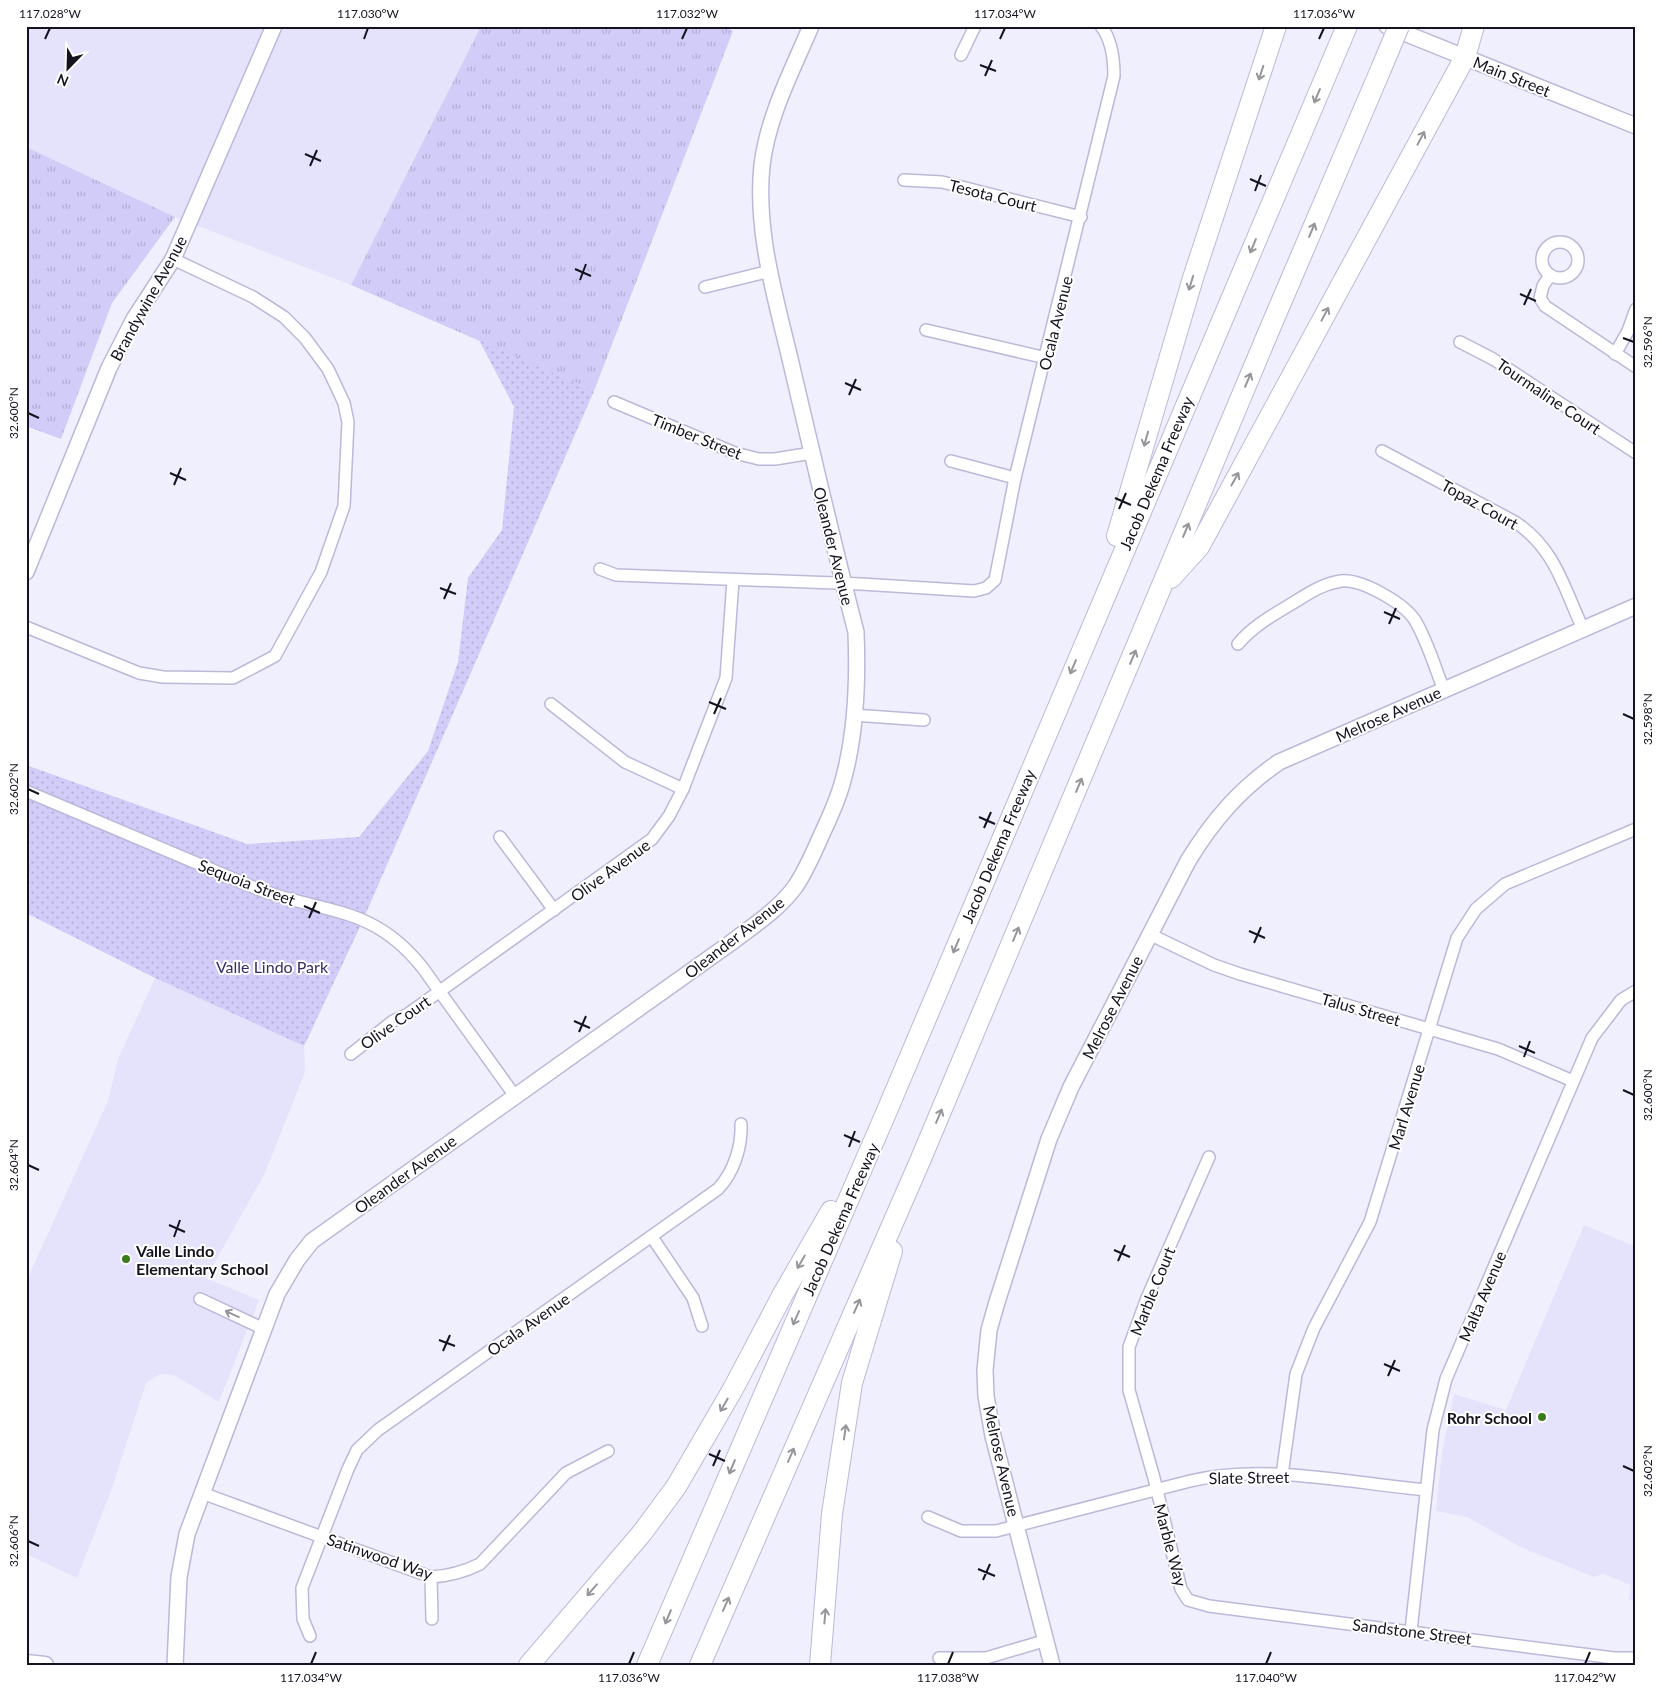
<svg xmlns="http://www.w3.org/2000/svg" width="1662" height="1691" viewBox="0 0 1662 1691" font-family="Lato,sans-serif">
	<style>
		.built { fill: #e5e2fb }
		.grass { fill: url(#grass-tufts) }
		.park { fill: url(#park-dots) }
		.garden { fill: #d1ccf8 }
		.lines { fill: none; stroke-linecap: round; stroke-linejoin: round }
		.street-casing { stroke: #bcb8d9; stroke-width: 14 }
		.secondary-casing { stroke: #bcb8d9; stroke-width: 18 }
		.primary-casing { stroke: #bcb8d9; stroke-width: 19 }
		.highway-casing { stroke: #bcb8d9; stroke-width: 22 }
		.street { stroke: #fff; stroke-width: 11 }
		.secondary { stroke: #fff; stroke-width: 15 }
		.primary { stroke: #fff; stroke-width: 16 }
		.highway { stroke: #fff; stroke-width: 20 }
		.highway-bridge-casing { stroke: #bcb8d9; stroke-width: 22; stroke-linecap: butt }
		.highway-bridge { stroke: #fff; stroke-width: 20 }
		.oneway { stroke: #96959a }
		.ticks { fill: none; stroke: #15131f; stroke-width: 2 }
		.poi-dot { fill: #3a7c1c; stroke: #fff; stroke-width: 2 }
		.labels { text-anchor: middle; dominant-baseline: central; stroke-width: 4; stroke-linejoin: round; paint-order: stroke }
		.street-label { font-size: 16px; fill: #15131f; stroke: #fff }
		.park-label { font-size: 16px; fill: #382b66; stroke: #fff }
		.poi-label { font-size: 16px; font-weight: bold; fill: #15131f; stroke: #fff; text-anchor: start }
		.neatline { fill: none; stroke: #15131f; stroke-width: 2 }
		.ticks-label { font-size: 12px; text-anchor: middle; fill: #15131f }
	</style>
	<defs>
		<pattern id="grass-tufts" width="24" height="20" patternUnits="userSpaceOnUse" patternTransform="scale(1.25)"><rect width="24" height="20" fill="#d1ccf8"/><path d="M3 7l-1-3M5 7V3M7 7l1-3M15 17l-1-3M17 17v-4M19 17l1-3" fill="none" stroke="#b3aed4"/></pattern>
		<pattern id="park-dots" width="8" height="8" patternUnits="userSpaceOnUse" patternTransform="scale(1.25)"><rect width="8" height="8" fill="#d1ccf8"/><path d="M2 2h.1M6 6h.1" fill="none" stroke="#b3aed4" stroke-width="1.8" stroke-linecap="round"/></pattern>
	</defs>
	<rect width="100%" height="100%" fill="#f0effd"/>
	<g class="built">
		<polygon points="26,26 481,26 351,285 175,217 26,147"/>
		<polygon points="155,978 304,1046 305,1072 265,1173 206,1278 259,1300 219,1402 174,1375 160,1374 146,1383 111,1491 77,1578 26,1554 26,1282 108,1101 118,1059"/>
		<polygon points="1584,1225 1636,1247 1636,1601 1629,1600 1631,1585 1603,1574 1594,1577 1523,1548 1467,1517 1436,1511 1442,1452 1454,1394 1506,1410"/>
	</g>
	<g class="grass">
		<polygon points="481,26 722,26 733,31 594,391 351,285"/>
		<polygon points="26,147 175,217 112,303 61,439 26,426"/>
	</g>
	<polygon class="park" points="479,340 594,391 359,929 304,1046 155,978 26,913 26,765 247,844 359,837 428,751 458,662 468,578 502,530 514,407"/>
	<polygon class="garden" points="248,956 281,968 276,983 242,970"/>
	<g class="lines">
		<defs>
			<g id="street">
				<polyline points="961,55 975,26"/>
				<polyline points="904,180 942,182 1081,217"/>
				<circle cx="1560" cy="260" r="18"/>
				<polyline points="1550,275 1543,286 1540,298 1545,306 1636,367"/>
				<polyline points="705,287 770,271"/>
				<polyline points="926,330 1046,358"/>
				<polyline points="1460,342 1493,359 1636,453"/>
				<polyline points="1615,354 1628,331 1636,309"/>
				<polyline points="614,402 735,453 759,459 775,459 812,453"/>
				<path d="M1382,451L1515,522C1556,549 1564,589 1584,631"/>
				<polyline points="951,461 1015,478"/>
				<path d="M600,569L616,575L861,584L974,591L986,588L995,580L1015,478L1114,76C1114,59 1112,40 1101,26"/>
				<polyline points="26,627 139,673 163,677 233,678 275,656 321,572 344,506 348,422 344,403 328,369 305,338 284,317 253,297 173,259"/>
				<path d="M1238,644C1253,626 1273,615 1293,603C1309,593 1322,584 1341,581C1362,579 1406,604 1416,622C1428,643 1435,668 1444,690"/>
				<polyline points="551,704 625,762 683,789"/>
				<polyline points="853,715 924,720"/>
				<path d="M26,791L260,890C328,914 373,906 422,967L515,1096"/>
				<polyline points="500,837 554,910"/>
				<polyline points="1149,934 1214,965 1240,974 1498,1049 1573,1081"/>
				<polyline points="351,1054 393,1021 408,1014 652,839 669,816 683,789 726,678 733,580"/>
				<polyline points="1209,1157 1147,1298 1129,1347 1129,1390 1154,1478 1181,1589 1188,1600 1209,1606 1614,1658 1636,1658"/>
				<polyline points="652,1237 693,1298 702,1326"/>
				<polyline points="200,1299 264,1329"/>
				<polyline points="1282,1475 1296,1374 1314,1328 1370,1222 1457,938 1476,909 1505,884 1636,829"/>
				<path d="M202,1493L431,1577C449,1576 464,1572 480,1564L566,1473L608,1451"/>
				<path d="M928,1517L961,1531H996L1190,1481C1264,1463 1351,1483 1426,1490"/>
				<polyline points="431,1577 432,1619"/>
				<polyline points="1411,1631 1433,1430 1446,1379 1592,1038 1621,1000 1636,991"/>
				<path d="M310,1636L303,1619L302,1588L348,1469L357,1450L378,1430L718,1189C734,1172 742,1146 741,1124"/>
				<polyline points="939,1658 986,1658 1047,1640"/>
			</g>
			<g id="secondary">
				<polyline points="1387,26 1636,126"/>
				<polyline points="26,572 109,368 134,319 173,259 274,26"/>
				<path d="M175,1665L179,1577L187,1534L277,1294L297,1260L312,1241L732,942C754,925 778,910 795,887C806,871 813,854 821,836C829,819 837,802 842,784C856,736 858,681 856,632C833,543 812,453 791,363C776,299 755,232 762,165C768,116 792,71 811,26"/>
				<path d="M1052,1665L993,1436L986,1396L985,1370L989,1330L997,1302L1049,1139L1071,1087L1188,861C1213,820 1240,789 1279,762L1636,606"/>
			</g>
			<polyline id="primary" points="26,1663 45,1665"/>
			<g id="highway">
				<polyline points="1117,536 1193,278 1276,26"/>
				<polyline points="1171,578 1199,547 1465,57 1474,26"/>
				<polyline points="529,1665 642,1533 676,1487 733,1389 783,1294 831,1211"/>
				<polyline points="647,1665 886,1113 1347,26"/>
				<polyline points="700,1665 920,1161 1268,333 1381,69"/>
				<polyline points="820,1665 832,1514 852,1383 892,1251"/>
			</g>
		</defs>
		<use href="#street" class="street-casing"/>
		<use href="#secondary" class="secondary-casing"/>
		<use href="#primary" class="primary-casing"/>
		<use href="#highway" class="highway-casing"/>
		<use href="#street" class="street"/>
		<use href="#secondary" class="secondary"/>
		<use href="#primary" class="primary"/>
		<use href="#highway" class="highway"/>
		<defs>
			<polyline id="highway-bridge" points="1381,69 1399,26"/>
		</defs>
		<use href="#highway-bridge" class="highway-bridge-casing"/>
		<use href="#highway-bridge" class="highway-bridge"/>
	</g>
	<defs><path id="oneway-shaft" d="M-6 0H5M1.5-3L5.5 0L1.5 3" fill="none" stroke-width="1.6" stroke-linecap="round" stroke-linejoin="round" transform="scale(1.25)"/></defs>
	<g class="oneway">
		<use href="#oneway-shaft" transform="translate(1261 73) rotate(108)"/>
		<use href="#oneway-shaft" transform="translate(1317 96) rotate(113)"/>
		<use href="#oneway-shaft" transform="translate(1421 138) rotate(-62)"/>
		<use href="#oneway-shaft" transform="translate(1312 230) rotate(-67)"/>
		<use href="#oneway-shaft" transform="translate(1253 246) rotate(113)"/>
		<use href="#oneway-shaft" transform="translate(1191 283) rotate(107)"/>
		<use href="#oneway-shaft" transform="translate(1325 314) rotate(-62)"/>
		<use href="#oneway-shaft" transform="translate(1248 380) rotate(-67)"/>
		<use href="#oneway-shaft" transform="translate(1146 439) rotate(106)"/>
		<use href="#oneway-shaft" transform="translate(1235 479) rotate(-61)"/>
		<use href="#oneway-shaft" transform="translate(1186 530) rotate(-67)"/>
		<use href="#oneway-shaft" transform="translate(1133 657) rotate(-67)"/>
		<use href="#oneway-shaft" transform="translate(1073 667) rotate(113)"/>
		<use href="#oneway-shaft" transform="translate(1079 785) rotate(-67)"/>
		<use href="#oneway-shaft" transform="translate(1016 934) rotate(-67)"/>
		<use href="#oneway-shaft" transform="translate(956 946) rotate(113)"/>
		<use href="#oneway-shaft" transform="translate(939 1116) rotate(-67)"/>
		<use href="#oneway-shaft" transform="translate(801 1262) rotate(120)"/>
		<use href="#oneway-shaft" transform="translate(857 1306) rotate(-66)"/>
		<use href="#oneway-shaft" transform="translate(232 1314) rotate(-155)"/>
		<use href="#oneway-shaft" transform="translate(796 1318) rotate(114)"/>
		<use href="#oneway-shaft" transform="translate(724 1405) rotate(120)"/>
		<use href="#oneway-shaft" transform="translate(845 1432) rotate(-82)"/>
		<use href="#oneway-shaft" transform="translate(791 1455) rotate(-66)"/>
		<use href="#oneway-shaft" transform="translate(732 1467) rotate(113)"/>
		<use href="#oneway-shaft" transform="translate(592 1590) rotate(131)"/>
		<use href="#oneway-shaft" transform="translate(726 1604) rotate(-66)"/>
		<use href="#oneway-shaft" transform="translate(825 1616) rotate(-85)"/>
		<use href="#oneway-shaft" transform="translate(668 1617) rotate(113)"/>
	</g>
	<path class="ticks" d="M45,39L50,28M364,39L368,28M682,39L687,28M1000,39L1005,28M1319,39L1324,28M980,65L996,71M985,76L992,60M305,154L321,161M310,166L317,150M1250,179L1266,186M1255,191L1261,175M575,269L591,276M580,280L586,264M1520,294L1536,301M1524,305L1531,289M1623,338L1634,342M845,383L861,390M849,395L856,379M28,413L39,418M170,473L186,480M174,485L181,468M1115,498L1131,505M1119,509L1126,493M440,588L456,594M444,599L451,583M1384,612L1400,619M1389,624L1396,608M709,702L726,709M714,714L721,698M1623,714L1634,719M28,789L39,794M979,817L995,824M984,828L991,812M304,906L320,913M309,918L316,902M1249,931L1265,938M1254,943L1261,927M574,1021L590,1028M579,1032L586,1016M1519,1046L1535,1053M1524,1057L1530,1041M1623,1090L1634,1095M844,1135L860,1142M849,1147L855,1131M28,1165L39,1170M169,1225L185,1232M174,1237L180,1220M1114,1250L1130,1257M1118,1261L1125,1245M439,1340L455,1346M443,1351L450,1335M1384,1364L1400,1371M1388,1376L1395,1360M709,1454L725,1461M713,1466L720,1450M1623,1466L1634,1471M28,1541L39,1546M978,1569L995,1576M983,1580L990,1564M311,1664L316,1652M629,1664L634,1652M948,1664L953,1652M1266,1664L1271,1652M1585,1664L1590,1652"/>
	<g class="poi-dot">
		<circle cx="126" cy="1259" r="5"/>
		<circle cx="1542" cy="1417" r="5"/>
	</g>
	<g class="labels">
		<g class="street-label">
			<text transform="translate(1512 76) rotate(22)">Main Street</text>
			<text transform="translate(993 195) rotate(14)">Tesota Court</text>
			<text transform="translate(148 298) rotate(-61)">Brandywine Avenue</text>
			<text transform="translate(1055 323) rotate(-76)">Ocala Avenue</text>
			<text transform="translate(1549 396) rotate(34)">Tourmaline Court</text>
			<text transform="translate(697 436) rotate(22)">Timber Street</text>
			<text transform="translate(1156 473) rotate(-67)">Jacob Dekema Freeway</text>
			<text transform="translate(1480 504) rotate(29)">Topaz Court</text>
			<text transform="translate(834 546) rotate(76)">Oleander Avenue</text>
			<text transform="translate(1388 714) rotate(-24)">Melrose Avenue</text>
			<text transform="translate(998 846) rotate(-67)">Jacob Dekema Freeway</text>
			<text transform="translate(610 870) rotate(-36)">Olive Avenue</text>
			<text transform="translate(247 882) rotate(21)">Sequoia Street</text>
			<text transform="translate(734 937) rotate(-38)">Oleander Avenue</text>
			<text transform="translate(1112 1007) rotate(-63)">Melrose Avenue</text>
			<text transform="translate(1361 1009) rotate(16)">Talus Street</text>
			<text transform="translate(395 1022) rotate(-35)">Olive Court</text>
			<text transform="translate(1406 1107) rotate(-73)">Marl Avenue</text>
			<text transform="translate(405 1174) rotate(-36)">Oleander Avenue</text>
			<text transform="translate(840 1219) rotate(-66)">Jacob Dekema Freeway</text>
			<text transform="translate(1152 1291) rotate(-68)">Marble Court</text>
			<text transform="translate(1482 1296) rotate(-67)">Malta Avenue</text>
			<text transform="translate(528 1324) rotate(-35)">Ocala Avenue</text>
			<text transform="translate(1002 1461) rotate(77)">Melrose Avenue</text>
			<text transform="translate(1249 1477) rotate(-1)">Slate Street</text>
			<text transform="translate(1171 1545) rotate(75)">Marble Way</text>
			<text transform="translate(380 1556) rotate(19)">Satinwood Way</text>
			<text transform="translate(1412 1631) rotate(7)">Sandstone Street</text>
		</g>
		<g class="park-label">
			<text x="272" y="966">Valle Lindo Park</text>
		</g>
		<g class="poi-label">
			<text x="136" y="1250">Valle Lindo<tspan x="136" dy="18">Elementary School</tspan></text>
			<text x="1532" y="1417" text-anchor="end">Rohr School</text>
		</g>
	</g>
	<rect width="1662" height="1691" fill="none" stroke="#ffffff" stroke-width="55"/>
	<g transform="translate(68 68) rotate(203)" stroke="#ffffff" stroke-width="4" paint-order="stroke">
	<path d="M0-4L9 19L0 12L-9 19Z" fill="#15131f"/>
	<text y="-8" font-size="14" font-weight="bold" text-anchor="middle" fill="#15131f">N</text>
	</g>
	<rect x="28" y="28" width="1606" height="1636" class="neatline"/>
	<g class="ticks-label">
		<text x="50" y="18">117.028°W</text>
		<text x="368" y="18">117.030°W</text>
		<text x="687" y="18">117.032°W</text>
		<text x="1005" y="18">117.034°W</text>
		<text x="1324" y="18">117.036°W</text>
		<text transform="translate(1648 342) rotate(-90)" y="4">32.596°N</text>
		<text transform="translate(14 413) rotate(-90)" y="4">32.600°N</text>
		<text transform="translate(1648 719) rotate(-90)" y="4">32.598°N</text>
		<text transform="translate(14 789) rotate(-90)" y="4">32.602°N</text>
		<text transform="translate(1648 1095) rotate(-90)" y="4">32.600°N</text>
		<text transform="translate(14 1165) rotate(-90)" y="4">32.604°N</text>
		<text transform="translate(1648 1471) rotate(-90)" y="4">32.602°N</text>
		<text transform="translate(14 1541) rotate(-90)" y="4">32.606°N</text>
		<text x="311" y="1682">117.034°W</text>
		<text x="629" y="1682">117.036°W</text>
		<text x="948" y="1682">117.038°W</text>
		<text x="1266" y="1682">117.040°W</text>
		<text x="1585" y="1682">117.042°W</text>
	</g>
</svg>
